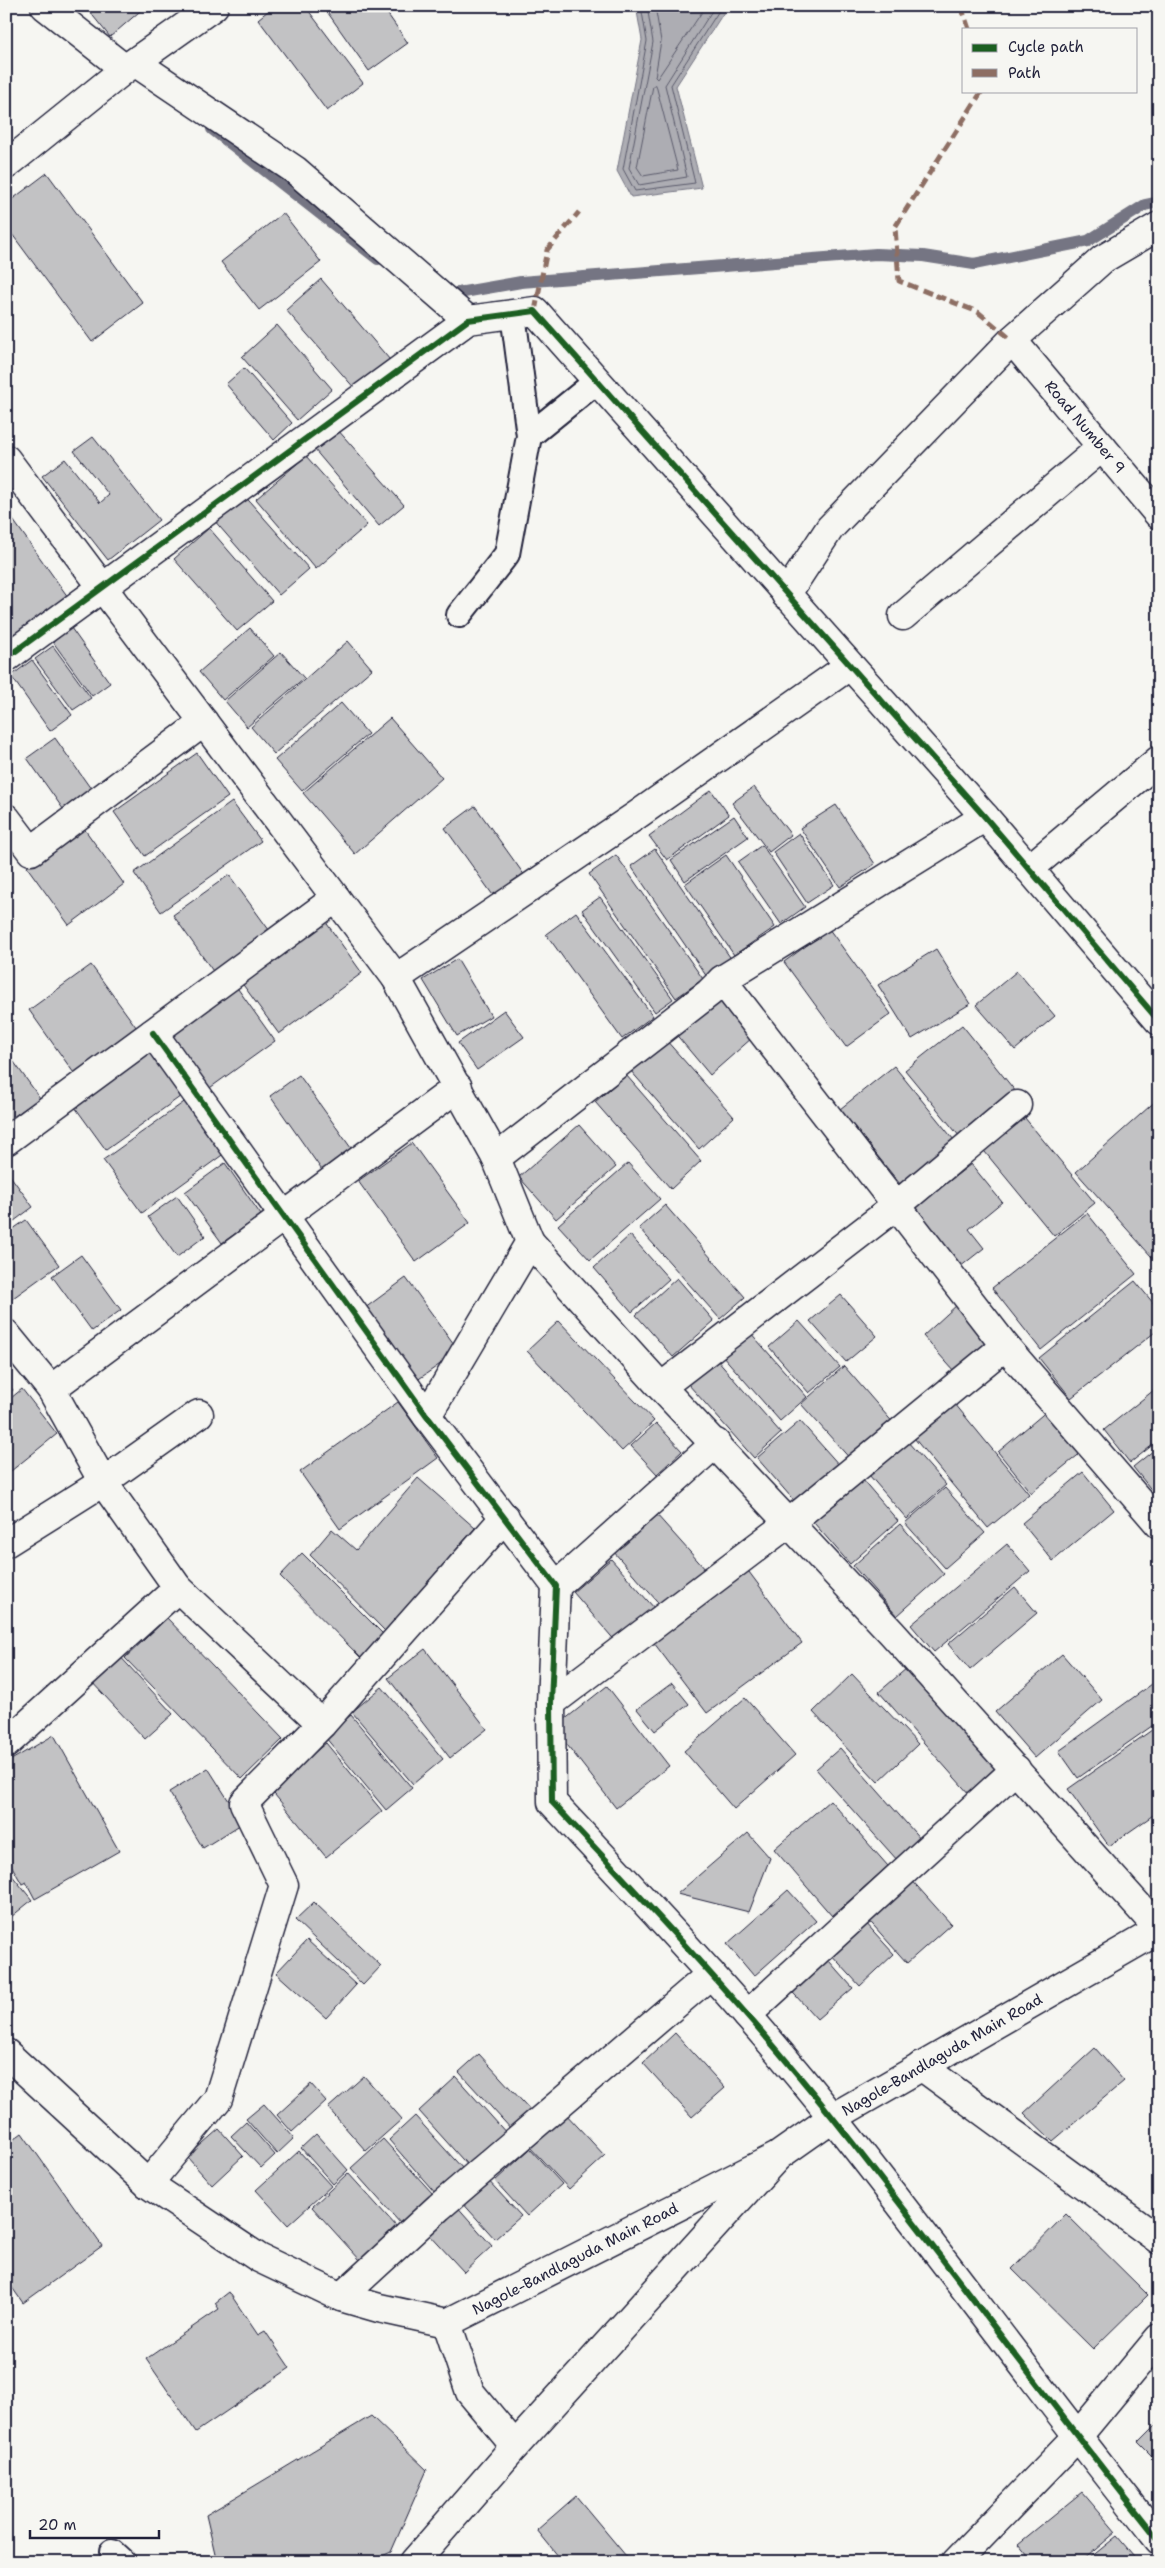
<svg xmlns="http://www.w3.org/2000/svg" width="1165" height="2568" viewBox="0 0 1165 2568" font-family="'Shantell Sans',sans-serif">
	<style>
		.water { fill: #adadb3; stroke: #757583 }
		.lines { fill: none; stroke-linecap: round; stroke-linejoin: round }
		.shore { stroke: #5a5a6b; stroke-width: 1 }
		.stream { stroke: #757583; stroke-width: 12 }
		.building { fill: #c2c2c4; stroke: #22223b }
		.lane-casing { stroke: #22223b; stroke-width: 28 }
		.street-casing { stroke: #22223b; stroke-width: 31 }
		.secondary-casing { stroke: #22223b; stroke-width: 31 }
		.lane { stroke: #f6f6f2; stroke-width: 24 }
		.street { stroke: #f6f6f2; stroke-width: 28 }
		.secondary { stroke: #f6f6f2; stroke-width: 28 }
		.quiet { stroke: #8d6e63; stroke-width: 5; stroke-dasharray: 10 5; stroke-linecap: butt }
		.cycleway-casing { stroke: #f6f6f2; stroke-width: 9 }
		.cycleway { stroke: #1b5e20; stroke-width: 6 }
		.labels { text-anchor: middle; dominant-baseline: central; stroke-width: 5; stroke-linejoin: round; paint-order: stroke }
		.street-label { font-size: 15px; fill: #22223b; stroke: #f6f6f2 }
	</style>
	<rect width="100%" height="100%" fill="#f6f6f2"/>
	<filter id="ink" filterUnits="userSpaceOnUse"><feTurbulence type="fractalNoise" baseFrequency=".02" numOctaves="2"/><feDisplacementMap in="SourceGraphic" scale="10" xChannelSelector="R" yChannelSelector="G"/><feConvolveMatrix kernelMatrix="1 2 1 2 8 2 1 2 1" color-interpolation-filters="sRGB"/></filter>
	<g filter="url(#ink)">
		<polygon class="water" points="636,6 728,6 676,86 702,188 631,197 617,171 642,40"/>
		<g class="lines">
			<g class="shore">
				<polyline points="641,6 647,41 623,169 635,191 695,183 671,85 722,6"/>
				<polyline points="647,6 653,42 629,168 639,185 687,177 665,85 715,6"/>
				<polyline points="655,6 661,41 655,77 657,79 706,6"/>
				<polygon points="656,85 678,170 643,176 637,167 653,86"/>
			</g>
			<g class="stream">
				<polyline points="212,129 378,259"/>
				<polyline points="441,296 521,282 876,254 923,256 974,264 1088,241 1145,205 1159,202"/>
			</g>
		</g>
		<g class="building">
			<polygon points="85,6 146,6 110,37"/>
			<polygon points="274,6 305,6 363,83 327,111 258,19"/>
			<polygon points="323,6 382,6 408,43 369,71"/>
			<polygon points="47,173 143,303 92,342 6,226 6,204"/>
			<polygon points="283,213 321,262 259,310 221,262"/>
			<polygon points="321,279 390,360 356,390 286,310"/>
			<polygon points="277,325 332,389 297,420 242,357"/>
			<polygon points="244,368 292,423 274,440 226,384"/>
			<polygon points="337,429 404,505 379,526 314,449"/>
			<polygon points="93,437 159,520 108,560 42,476 65,459 100,503 109,495 74,451"/>
			<polygon points="306,456 367,525 316,569 256,499"/>
			<polygon points="242,493 309,569 279,595 213,519"/>
			<polygon points="6,510 68,597 6,642"/>
			<polygon points="209,528 272,601 237,631 174,559"/>
			<polygon points="71,628 110,683 92,696 53,642"/>
			<polygon points="250,628 274,656 223,700 199,672"/>
			<polygon points="348,641 372,669 274,754 251,727"/>
			<polygon points="53,646 91,698 73,710 35,659"/>
			<polygon points="281,652 304,678 247,727 225,701"/>
			<polygon points="32,660 72,715 50,731 11,676"/>
			<polygon points="341,703 368,734 302,791 275,760"/>
			<polygon points="390,718 442,778 355,854 303,793"/>
			<polygon points="55,738 96,796 68,816 27,758"/>
			<polygon points="197,753 228,797 145,856 114,812"/>
			<polygon points="754,787 791,835 769,852 732,803"/>
			<polygon points="711,790 729,815 667,860 649,836"/>
			<polygon points="232,802 261,841 161,912 134,873"/>
			<polygon points="836,805 875,864 840,887 800,828"/>
			<polygon points="475,806 525,876 495,898 445,828"/>
			<polygon points="734,816 748,837 685,881 671,860"/>
			<polygon points="83,827 124,884 69,925 27,867"/>
			<polygon points="799,833 834,885 807,903 773,852"/>
			<polygon points="762,845 805,907 781,924 738,862"/>
			<polygon points="655,849 732,960 707,977 631,866"/>
			<polygon points="616,855 703,979 676,998 589,874"/>
			<polygon points="726,855 775,927 734,955 685,884"/>
			<polygon points="229,875 272,934 215,974 173,915"/>
			<polygon points="600,897 673,999 655,1012 582,910"/>
			<polygon points="576,912 653,1016 622,1039 546,934"/>
			<polygon points="325,921 362,973 279,1034 241,982"/>
			<polygon points="829,929 891,1014 846,1047 784,962"/>
			<polygon points="936,949 970,1004 912,1039 878,985"/>
			<polygon points="457,959 491,1016 457,1036 423,980"/>
			<polygon points="91,965 139,1031 76,1076 29,1010"/>
			<polygon points="1017,971 1055,1016 1015,1050 976,1005"/>
			<polygon points="233,982 275,1041 207,1090 165,1031"/>
			<polygon points="715,996 752,1038 710,1075 674,1032"/>
			<polygon points="504,1010 524,1037 477,1070 458,1043"/>
			<polygon points="962,1025 1016,1092 960,1137 905,1070"/>
			<polygon points="665,1039 734,1117 699,1149 630,1070"/>
			<polygon points="150,1046 184,1094 106,1150 72,1103"/>
			<polygon points="6,1051 40,1098 6,1122"/>
			<polygon points="894,1066 954,1140 900,1184 840,1109"/>
			<polygon points="299,1075 356,1155 326,1176 270,1096"/>
			<polygon points="626,1075 701,1161 671,1189 595,1102"/>
			<polygon points="1159,1098 1159,1265 1076,1172"/>
			<polygon points="187,1100 225,1153 142,1213 103,1160"/>
			<polygon points="1020,1112 1095,1203 1054,1236 980,1146"/>
			<polygon points="579,1125 616,1167 556,1219 519,1177"/>
			<polygon points="412,1143 470,1223 416,1262 358,1181"/>
			<polygon points="225,1163 261,1215 222,1243 185,1192"/>
			<polygon points="628,1163 660,1199 590,1260 558,1225"/>
			<polygon points="971,1164 1002,1202 969,1229 984,1248 960,1267 914,1209"/>
			<polygon points="6,1170 33,1207 6,1227"/>
			<polygon points="177,1196 205,1236 177,1257 148,1217"/>
			<polygon points="665,1205 745,1297 720,1319 639,1228"/>
			<polygon points="1087,1213 1136,1274 1041,1350 992,1288"/>
			<polygon points="26,1220 59,1265 6,1303 6,1234"/>
			<polygon points="630,1235 669,1279 632,1312 594,1268"/>
			<polygon points="81,1255 121,1310 92,1331 52,1276"/>
			<polygon points="406,1278 459,1351 413,1383 361,1311"/>
			<polygon points="677,1278 714,1321 673,1357 636,1315"/>
			<polygon points="1135,1281 1159,1310 1159,1329 1071,1398 1039,1358"/>
			<polygon points="841,1295 877,1336 846,1362 810,1321"/>
			<polygon points="958,1304 990,1339 954,1371 923,1336"/>
			<polygon points="559,1321 654,1421 622,1451 527,1351"/>
			<polygon points="799,1321 840,1367 809,1393 769,1347"/>
			<polygon points="749,1331 807,1397 780,1421 722,1355"/>
			<polygon points="716,1359 781,1433 754,1458 688,1384"/>
			<polygon points="844,1366 895,1425 853,1462 801,1404"/>
			<polygon points="6,1382 13,1390 6,1396"/>
			<polygon points="1159,1386 1159,1440 1130,1463 1104,1430"/>
			<polygon points="22,1389 57,1434 6,1475 6,1402"/>
			<polygon points="398,1402 438,1458 340,1529 300,1472"/>
			<polygon points="955,1404 1029,1494 988,1528 914,1438"/>
			<polygon points="1048,1410 1082,1452 1031,1493 998,1452"/>
			<polygon points="800,1421 840,1466 797,1504 757,1458"/>
			<polygon points="656,1423 682,1451 657,1474 631,1446"/>
			<polygon points="907,1441 946,1485 907,1519 869,1475"/>
			<polygon points="1159,1446 1159,1497 1158,1498 1133,1467"/>
			<polygon points="856,1472 898,1521 850,1564 807,1515"/>
			<polygon points="1083,1472 1114,1510 1053,1561 1022,1523"/>
			<polygon points="418,1478 475,1528 385,1631 310,1555 332,1529 356,1550"/>
			<polygon points="945,1488 985,1533 945,1568 905,1523"/>
			<polygon points="656,1514 706,1570 663,1608 613,1551"/>
			<polygon points="900,1524 944,1574 897,1616 853,1566"/>
			<polygon points="1007,1544 1030,1571 934,1652 911,1625"/>
			<polygon points="302,1553 384,1635 361,1658 280,1576"/>
			<polygon points="611,1559 655,1609 617,1643 573,1592"/>
			<polygon points="746,1568 802,1643 707,1713 651,1639"/>
			<polygon points="1015,1587 1037,1613 970,1670 948,1644"/>
			<polygon points="167,1618 283,1739 242,1779 125,1658"/>
			<polygon points="425,1649 487,1729 450,1758 388,1678"/>
			<polygon points="117,1653 173,1714 145,1739 89,1679"/>
			<polygon points="1062,1654 1102,1700 1035,1758 995,1712"/>
			<polygon points="907,1668 997,1771 970,1795 879,1692"/>
			<polygon points="852,1674 918,1744 878,1782 813,1712"/>
			<polygon points="1159,1679 1159,1721 1078,1778 1059,1751"/>
			<polygon points="672,1683 689,1704 655,1731 637,1709"/>
			<polygon points="607,1686 669,1766 616,1808 554,1728"/>
			<polygon points="382,1687 443,1759 413,1784 352,1712"/>
			<polygon points="745,1698 795,1755 734,1809 684,1751"/>
			<polygon points="351,1715 412,1788 386,1810 325,1737"/>
			<polygon points="1159,1725 1159,1811 1109,1846 1068,1789"/>
			<polygon points="54,1735 119,1851 35,1899 26,1882 22,1884 6,1856 6,1763"/>
			<polygon points="326,1743 382,1811 326,1857 270,1789"/>
			<polygon points="840,1748 922,1841 898,1861 816,1769"/>
			<polygon points="208,1768 243,1823 203,1848 169,1792"/>
			<polygon points="830,1800 888,1866 832,1916 774,1849"/>
			<polygon points="748,1833 770,1858 749,1912 677,1894"/>
			<polygon points="6,1868 32,1900 6,1921"/>
			<polygon points="909,1877 951,1924 907,1963 865,1916"/>
			<polygon points="788,1890 816,1921 754,1976 727,1944"/>
			<polygon points="314,1902 381,1966 363,1985 295,1920"/>
			<polygon points="864,1921 894,1954 860,1986 829,1952"/>
			<polygon points="307,1940 356,1985 326,2018 276,1973"/>
			<polygon points="821,1952 853,1988 817,2019 785,1984"/>
			<polygon points="675,2033 725,2088 692,2117 643,2063"/>
			<polygon points="1095,2048 1124,2081 1053,2141 1024,2113"/>
			<polygon points="479,2054 533,2113 513,2131 459,2072"/>
			<polygon points="364,2076 402,2119 366,2151 328,2108"/>
			<polygon points="456,2077 508,2135 471,2169 419,2111"/>
			<polygon points="311,2084 326,2101 292,2132 277,2115"/>
			<polygon points="264,2104 294,2138 277,2154 246,2119"/>
			<polygon points="564,2112 605,2156 569,2189 528,2145"/>
			<polygon points="415,2116 464,2170 437,2195 389,2140"/>
			<polygon points="246,2122 275,2155 261,2168 231,2136"/>
			<polygon points="219,2129 243,2156 212,2185 187,2157"/>
			<polygon points="22,2133 102,2246 23,2303 6,2279 6,2145"/>
			<polygon points="316,2134 348,2170 333,2184 301,2148"/>
			<polygon points="383,2139 433,2194 401,2224 351,2168"/>
			<polygon points="530,2149 562,2184 527,2216 495,2181"/>
			<polygon points="299,2151 331,2186 288,2225 256,2190"/>
			<polygon points="348,2173 397,2227 360,2260 312,2207"/>
			<polygon points="485,2177 521,2216 495,2239 460,2200"/>
			<polygon points="455,2204 492,2246 464,2272 426,2231"/>
			<polygon points="1066,2214 1148,2295 1093,2349 1012,2269"/>
			<polygon points="229,2292 258,2335 265,2331 290,2368 196,2432 146,2359 219,2309 215,2303"/>
			<polygon points="371,2416 427,2470 391,2552 369,2562 217,2562 206,2515"/>
			<polygon points="1159,2421 1159,2463 1138,2442"/>
			<polygon points="1082,2492 1116,2532 1081,2562 1033,2562 1018,2544"/>
			<polygon points="576,2496 631,2562 563,2562 537,2530"/>
			<polygon points="1117,2536 1139,2562 1085,2562"/>
		</g>
		<g class="lines">
			<defs>
				<g id="lane">
					<polyline points="529,436 597,381"/>
					<polyline points="459,615 507,554 529,436 513,314"/>
					<polyline points="112,2552 123,2562"/>
				</g>
				<g id="street">
					<polyline points="45,6 125,69"/>
					<polyline points="136,63 295,170 468,320"/>
					<polyline points="1012,340 1159,515"/>
					<polyline points="6,459 396,978 496,1158 530,1242 427,1416"/>
					<polyline points="786,595 830,528 1012,340 1103,259 1159,226"/>
					<polyline points="903,616 1102,447"/>
					<polyline points="6,658 468,320 535,311 985,817 1159,1021"/>
					<polyline points="6,818 31,851 204,722"/>
					<polyline points="1029,869 1159,760"/>
					<polyline points="396,978 637,815 849,666"/>
					<polyline points="722,980 1005,1346 1159,1524"/>
					<path d="M153,1033L427,1416L556,1586L551,1703L552,1802C648,1905 745,2007 833,2118C943,2257 1048,2401 1159,2540"/>
					<polyline points="6,1141 336,898"/>
					<polyline points="496,1158 709,993 722,980 985,817"/>
					<polyline points="530,1242 661,1387 892,1633 1159,1929"/>
					<polyline points="6,1334 51,1389 103,1482 178,1588 322,1724"/>
					<polyline points="661,1387 896,1206 1017,1105"/>
					<polyline points="51,1389 458,1087"/>
					<polyline points="6,1543 103,1482 199,1414"/>
					<polyline points="556,1586 716,1443"/>
					<polyline points="551,1703 790,1522 1005,1346"/>
					<polyline points="6,1744 178,1588"/>
					<polyline points="747,2015 1016,1769"/>
					<polyline points="921,2066 1159,2240"/>
					<polyline points="148,2184 218,2099 284,1885 244,1803 322,1724 505,1517"/>
					<polyline points="341,2297 439,2207 711,1974"/>
					<polyline points="447,2323 470,2392 515,2446"/>
					<polyline points="414,2562 515,2446 777,2157"/>
					<polyline points="956,2562 1077,2437 1159,2338"/>
				</g>
				<g id="secondary">
					<polyline points="6,165 125,69 214,6"/>
					<polyline points="6,2053 148,2184 259,2258 341,2297 379,2308 447,2323 778,2156 832,2118 1159,1930"/>
				</g>
			</defs>
			<use href="#lane" class="lane-casing"/>
			<use href="#street" class="street-casing"/>
			<use href="#secondary" class="secondary-casing"/>
			<use href="#lane" class="lane"/>
			<use href="#street" class="street"/>
			<use href="#secondary" class="secondary"/>
			<g class="quiet">
				<polyline points="961,6 969,29"/>
				<polyline points="982,91 895,227 899,281 978,312 1012,340"/>
				<polyline points="535,311 547,250 579,212"/>
			</g>
			<defs>
				<g id="cycleway">
					<polyline points="6,658 468,320 535,311 985,817 1159,1021"/>
					<path d="M153,1033L427,1416L556,1586L551,1703L552,1802C648,1905 745,2007 833,2118C943,2257 1048,2401 1159,2540"/>
				</g>
			</defs>
			<use href="#cycleway" class="cycleway-casing"/>
			<use href="#cycleway" class="cycleway"/>
		</g>
	</g>
	<g class="labels">
		<g class="street-label">
			<text transform="translate(1085 427) rotate(50)">Road Number 9</text>
			<text transform="translate(942 2055) rotate(-30)">Nagole-Bandlaguda Main Road</text>
			<text transform="translate(575 2259) rotate(-27)">Nagole-Bandlaguda Main Road</text>
		</g>
	</g>
	<rect width="1165" height="2568" fill="none" stroke="#f6f6f2" stroke-width="25"/>
	<rect x="12" y="12" width="1140" height="2543" fill="none" stroke="#22223b" stroke-width="2" filter="url(#ink)"/>
	<rect x="962" y="28" width="175" height="65" fill="#f6f6f2" stroke="#a1a1a9"/>
	<rect x="972" y="44" width="25" height="8" fill="#1b5e20" stroke="#a1a1a9"/>
	<text x="1008" y="52" font-size="15" fill="#22223b">Cycle path</text>
	<rect x="972" y="69" width="25" height="8" fill="#8d6e63" stroke="#a1a1a9"/>
	<text x="1008" y="78" font-size="15" fill="#22223b">Path</text>
	<path d="M30 2530v8h129v-8" fill="none" stroke="#22223b" stroke-width="2.5"/>
	<text x="38" y="2530" font-size="15" fill="#22223b" stroke="#f6f6f2" stroke-width="4" paint-order="stroke">20 m</text>
</svg>
